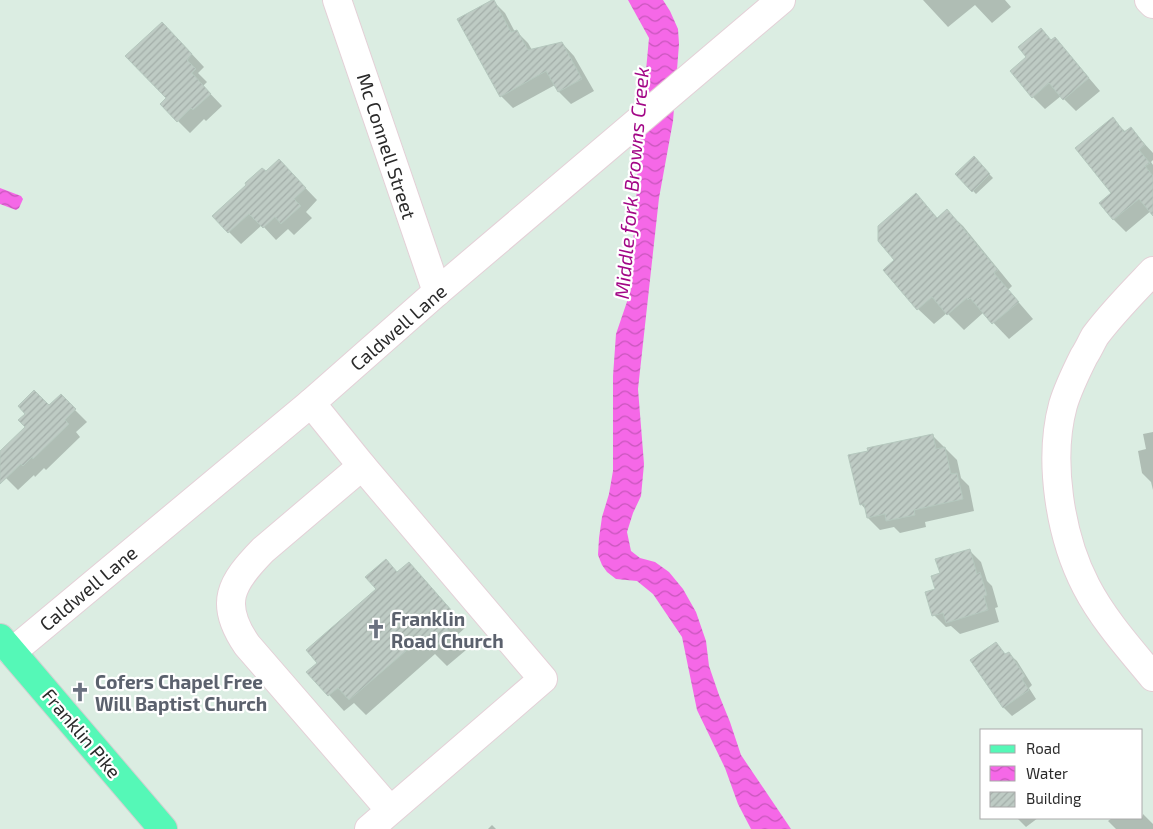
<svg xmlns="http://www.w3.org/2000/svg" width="1153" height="829" viewBox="0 0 1153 829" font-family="'Exo 2',sans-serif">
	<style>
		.water { fill: url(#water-waves) }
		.shadow { fill: #0003 }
		.building { fill: url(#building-hatch); stroke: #b5c8be }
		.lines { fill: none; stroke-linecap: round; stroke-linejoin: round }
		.minor-casing { stroke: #e4d0d7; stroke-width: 30 }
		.major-casing { stroke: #d0d0d0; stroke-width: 30 }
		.minor { stroke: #fff; stroke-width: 28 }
		.major { stroke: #55f8b7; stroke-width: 28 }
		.labels { text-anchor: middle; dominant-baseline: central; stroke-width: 4.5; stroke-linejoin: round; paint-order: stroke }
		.street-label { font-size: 19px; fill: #2a2a2a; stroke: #fff }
		.worship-label { font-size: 19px; font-weight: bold; fill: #5b616d; stroke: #fff; text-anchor: start }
		.water-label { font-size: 20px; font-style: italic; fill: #a20686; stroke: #fff }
	</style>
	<defs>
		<pattern id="water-waves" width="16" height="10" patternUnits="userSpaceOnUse" patternTransform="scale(1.25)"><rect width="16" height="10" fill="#f568e7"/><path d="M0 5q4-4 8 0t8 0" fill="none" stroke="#c756bb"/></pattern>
		<pattern id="building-hatch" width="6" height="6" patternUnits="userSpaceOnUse" patternTransform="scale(1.25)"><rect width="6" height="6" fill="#becbc4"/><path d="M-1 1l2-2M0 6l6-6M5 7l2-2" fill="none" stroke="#a3aea9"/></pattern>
	</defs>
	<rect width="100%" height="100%" fill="#dbede2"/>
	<g class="water">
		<polygon points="628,0 663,0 670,11 678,29 679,44 673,121 659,198 638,389 644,464 641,496 633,513 627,532 631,551 640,558 655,562 669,572 683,589 696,612 706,641 709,666 719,695 730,722 741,755 791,829 751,829 738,804 725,768 697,710 682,637 653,594 637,581 616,579 607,572 602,565 598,555 599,538 602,517 609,494 613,471 613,376 616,334 631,290 631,249 635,228 638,157 649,38"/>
		<polygon points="0,188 21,196 23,199 19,208 16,210 0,204"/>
	</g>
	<g class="shadow">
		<polygon points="923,0 1005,0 1011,7 992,23 975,5 948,27"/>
		<polygon points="493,1 505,13 515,32 516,31 528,43 532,50 562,43 574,56 594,91 571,104 559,92 555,85 513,108 501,96"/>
		<polygon points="174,35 204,67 198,73 207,82 203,86 222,106 206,121 204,119 190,133 178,121 167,98"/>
		<polygon points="1052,41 1066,51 1100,91 1076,111 1061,96 1045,109 1033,97"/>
		<polygon points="1112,119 1126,132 1130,128 1153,153 1153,160 1151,162 1153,165 1153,212 1152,210 1126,232 1114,220 1101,203 1113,193"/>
		<polygon points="974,158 993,178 976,194 957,174"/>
		<polygon points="266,173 291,173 317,200 306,212 312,218 294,235 288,229 276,240 262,225 241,244 214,217"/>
		<polygon points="916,195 938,219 947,211 963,226 1012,286 1008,290 1033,319 1009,339 985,314 983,313 964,330 947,313 934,324 918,309 896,260"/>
		<polygon points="61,396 87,422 76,432 80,437 46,470 44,468 35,477 34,475 18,490 0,472 0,459 49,407"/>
		<polygon points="1153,432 1153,490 1151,482 1142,473 1138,451 1146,449 1143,434"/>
		<polygon points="933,436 957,460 961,478 969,486 974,511 925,522 926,527 900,533 894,527 880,530 868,518 866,510 861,504"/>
		<polygon points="969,550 981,562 987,581 992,586 998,607 995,608 999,622 960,634 951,626 946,627 934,615 936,590 941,574"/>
		<polygon points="409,563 424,579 466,627 455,637 466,650 447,666 435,654 366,715 354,703 344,711 308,672 318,663 398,573"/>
		<polygon points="996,643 1006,655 1008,653 1017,661 1032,685 1029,688 1036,699 1012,716 1004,708"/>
		<polygon points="1143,814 1153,824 1153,829 1116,829 1108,821 1112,818 1142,818"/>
		<polygon points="1017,818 1038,818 1026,827"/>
		<polygon points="492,825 496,829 488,829"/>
	</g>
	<g class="building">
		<polygon points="492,0 494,0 511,32 517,30 528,50 562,42 582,79 558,92 546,71 500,97 457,19"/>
		<polygon points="162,22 192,54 187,60 196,69 192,73 211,94 193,110 191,108 177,122 160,104 166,98 125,56"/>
		<polygon points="1041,28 1051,40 1055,37 1089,78 1063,100 1049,83 1032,98 1010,71 1026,57 1018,47"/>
		<polygon points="1113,117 1124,132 1131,127 1145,145 1139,150 1150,163 1145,166 1153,176 1153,216 1139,199 1113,220 1099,203 1111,193 1075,148"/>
		<polygon points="974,156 990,174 972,192 955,174"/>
		<polygon points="279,159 306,188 294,199 301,206 281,224 275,217 263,228 249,214 228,233 212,216 246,185 245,183 262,168 266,171"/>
		<polygon points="916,193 937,218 947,209 998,270 994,273 1019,302 992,324 970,298 968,300 967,298 947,315 932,297 917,310 883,270 894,260 878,241 878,226"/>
		<polygon points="34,390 49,405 61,394 76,409 65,420 69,424 33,459 32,457 23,466 21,464 0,484 0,451 25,427 18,420 25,414 18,406"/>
		<polygon points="933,434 936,449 945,447 951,474 957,473 963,499 914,510 915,515 886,521 885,514 867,518 864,504 860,505 848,455 868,451 867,448"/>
		<polygon points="970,549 977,574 980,572 987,595 984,596 988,610 946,623 943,613 932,616 925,592 935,589 931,576 940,573 935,559"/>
		<polygon points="386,559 397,572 409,562 452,611 440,621 451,634 430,651 420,639 349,700 338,688 328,696 306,672 317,663 306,650 376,589 365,577"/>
		<polygon points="996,642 1005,654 1009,652 1025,676 1022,679 1029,690 1003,708 970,660"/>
	</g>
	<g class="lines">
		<defs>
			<g id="minor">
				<path d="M337,0C371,97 403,195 437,292"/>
				<polyline points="1149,0 1153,4"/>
				<path d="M1153,271C1133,292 1112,313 1095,336C1091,343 1088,350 1084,356C1076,372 1068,388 1063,405C1048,460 1060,536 1086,586C1103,619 1129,648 1153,677"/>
				<polyline points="311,403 362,466"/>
				<polyline points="12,652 311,403 437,292 781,0"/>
				<path d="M369,829L543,679L362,466L263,550C231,583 218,603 247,645L390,810"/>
			</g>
			<polyline id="major" points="0,638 163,829"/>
		</defs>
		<use href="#minor" class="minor-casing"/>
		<use href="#major" class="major-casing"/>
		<use href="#minor" class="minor"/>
		<use href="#major" class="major"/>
	</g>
	<defs>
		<symbol id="church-bare" viewBox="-9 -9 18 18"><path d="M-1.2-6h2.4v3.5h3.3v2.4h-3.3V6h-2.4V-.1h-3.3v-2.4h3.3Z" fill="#6b7280" stroke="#fff" stroke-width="2.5" paint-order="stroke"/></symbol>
	</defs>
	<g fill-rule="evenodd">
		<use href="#church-bare" x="362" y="615" width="28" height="28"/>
		<use href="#church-bare" x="66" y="678" width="28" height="28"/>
	</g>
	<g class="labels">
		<g class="street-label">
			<text transform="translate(387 146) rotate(72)">Mc Connell Street</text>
			<text transform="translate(398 327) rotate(-41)">Caldwell Lane</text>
			<text transform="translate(88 588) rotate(-40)">Caldwell Lane</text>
			<text transform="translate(82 733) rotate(50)">Franklin Pike</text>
		</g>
		<g class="worship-label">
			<text x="391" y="618">Franklin<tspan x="391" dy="22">Road Church</tspan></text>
			<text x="95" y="681">Cofers Chapel Free<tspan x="95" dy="22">Will Baptist Church</tspan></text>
		</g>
		<g class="water-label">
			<text transform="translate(631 183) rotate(-85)">Middle fork Browns Creek</text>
		</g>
	</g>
	<rect x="980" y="729" width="162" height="90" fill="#ffffff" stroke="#aaaaaa"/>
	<rect x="990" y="745" width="25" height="8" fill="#55f8b7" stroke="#aaaaaa"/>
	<text x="1026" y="754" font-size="15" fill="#2a2a2a">Road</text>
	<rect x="990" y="766" width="25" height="15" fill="url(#water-waves)" stroke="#aaaaaa"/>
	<text x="1026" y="779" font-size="15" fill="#2a2a2a">Water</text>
	<rect x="990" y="792" width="25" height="15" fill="url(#building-hatch)" stroke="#aaaaaa"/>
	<text x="1026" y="804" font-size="15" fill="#2a2a2a">Building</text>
</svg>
